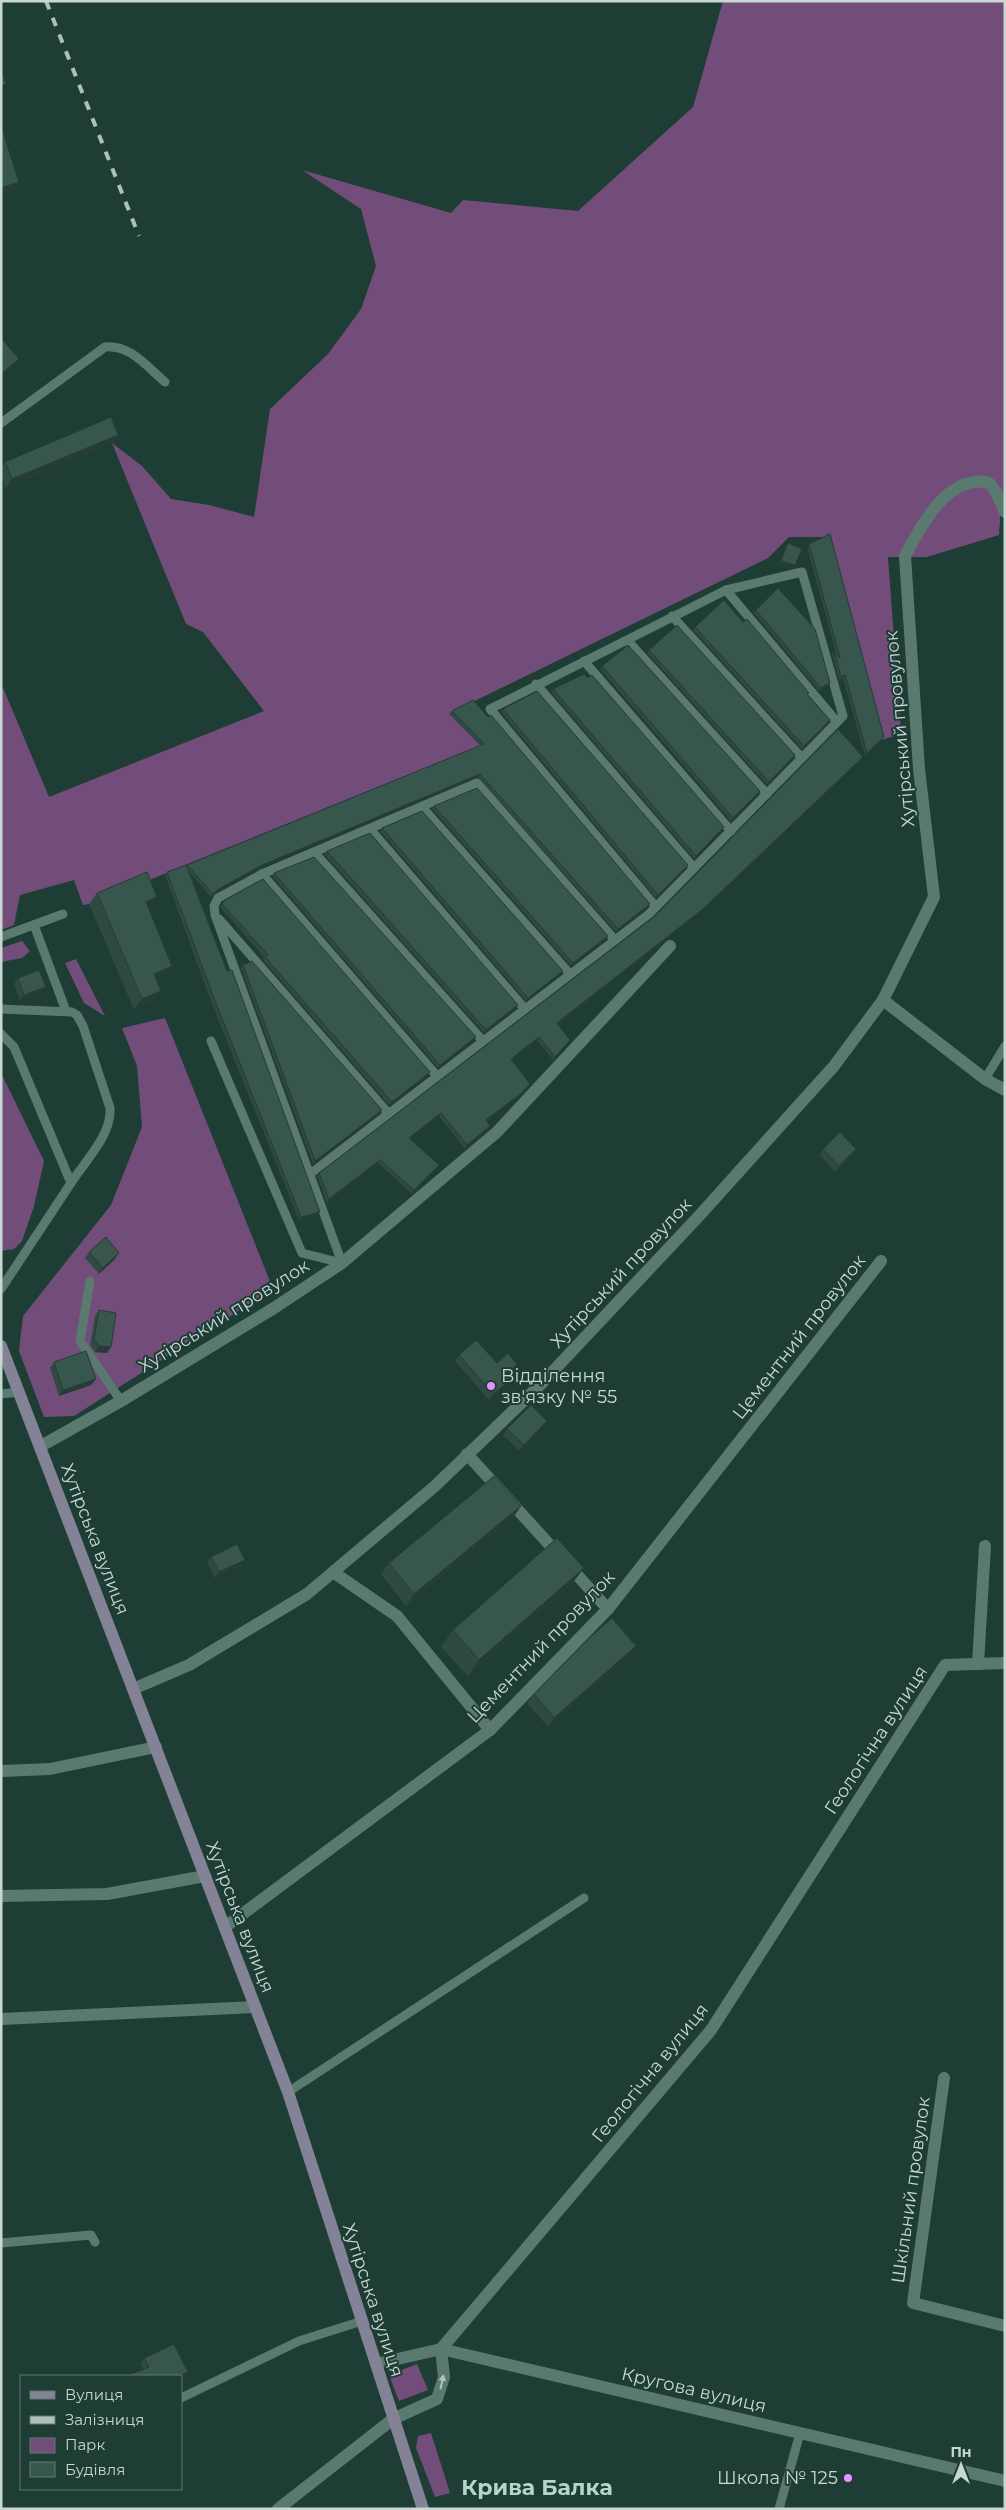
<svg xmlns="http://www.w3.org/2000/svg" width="1006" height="2510" viewBox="0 0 1006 2510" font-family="Montserrat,sans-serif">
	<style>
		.green { fill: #734d7a }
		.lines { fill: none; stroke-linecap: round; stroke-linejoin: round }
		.service { stroke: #5a7a70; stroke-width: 9 }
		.minor { stroke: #5a7a70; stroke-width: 12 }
		.tertiary { stroke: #5a7a70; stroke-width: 12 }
		.secondary { stroke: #838297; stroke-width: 12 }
		.rail { stroke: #adc0bb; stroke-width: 4; stroke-dasharray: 9 9; stroke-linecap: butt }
		.wall { fill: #2f4a42 }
		.shaded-wall { fill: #263c36 }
		.building { fill: #37564d; stroke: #263c36 }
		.oneway { fill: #b1c5bf }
		.poi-dot { fill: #eb8dfc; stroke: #1e3d35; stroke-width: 2 }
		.labels { text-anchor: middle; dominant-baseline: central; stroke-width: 4; stroke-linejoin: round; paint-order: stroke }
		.street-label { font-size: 18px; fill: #c7d8d3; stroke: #1e3d35 }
		.poi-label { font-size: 18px; fill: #c7d8d3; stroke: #1e3d35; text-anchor: start }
		.district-label { font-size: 22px; font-weight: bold; fill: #b3d6cb; stroke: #1e3d35 }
	</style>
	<rect width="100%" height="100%" fill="#1e3d35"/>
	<g class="green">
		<polygon points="723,1 1005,1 1005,502 1001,505 999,535 927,557 888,557 901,734 881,740 828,537 789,537 768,558 450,713 482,747 89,904 83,905 74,880 20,895 14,925 1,930 1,683 49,797 264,711 203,632 186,624 112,443 142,466 171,499 209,505 254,517 270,409 328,354 361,309 376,266 361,209 302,170 451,213 463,200 578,211 693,107"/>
		<polygon points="22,941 30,951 22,958 1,962 1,948"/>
		<polygon points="76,959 105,1016 84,1003 65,963"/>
		<polygon points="165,1018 273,1289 74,1416 44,1417 19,1351 23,1316 111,1205 142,1127 137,1066 122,1028"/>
		<polygon points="1,1073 44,1161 34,1206 22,1241 14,1249 1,1251"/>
		<polygon points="417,2364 428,2390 399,2401 389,2375"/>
		<polygon points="431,2433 450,2493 435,2497 416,2448 418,2436"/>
	</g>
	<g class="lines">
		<g class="service">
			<path d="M1,423L105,347C131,345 146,366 165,382"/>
			<polyline points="726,590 837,722"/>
			<polyline points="672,616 802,758"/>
			<polyline points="628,641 767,794"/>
			<polyline points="584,661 731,831"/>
			<polyline points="536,684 694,868"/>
			<polyline points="422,807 570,974"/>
			<polyline points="370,829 525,1009"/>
			<polyline points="314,852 483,1041"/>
			<polyline points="262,874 437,1076"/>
			<polyline points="219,919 388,1113"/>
			<polyline points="34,925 66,1011"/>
			<polyline points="1,937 63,914"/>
			<path d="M1,1009L72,1012L77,1015L83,1026L110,1108C112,1135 85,1161 71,1183"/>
			<polyline points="1,1034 14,1047 71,1183 1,1289"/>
			<polyline points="211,1041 302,1253 342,1263"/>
			<polyline points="985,1079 1005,1046"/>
			<polyline points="310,1174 649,914 843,716 802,572 726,590 490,709 656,907"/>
			<polyline points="342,1263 215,915 214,906 218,898 262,874 477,783 615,940"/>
			<polyline points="90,1281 80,1341 121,1401"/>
			<polyline points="1,1394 19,1392"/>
			<polyline points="288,2092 584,1898"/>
			<polyline points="1,2243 91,2235 95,2242"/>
			<polyline points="181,2398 299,2341 362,2321"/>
			<polyline points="779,2509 800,2433"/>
		</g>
		<g class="minor">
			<polyline points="883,1000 985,1079 1005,1090"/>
			<polyline points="41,1446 121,1401 274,1308 342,1263 497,1132 670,946"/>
			<polyline points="467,1454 608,1609"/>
			<polyline points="333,1572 397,1616 490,1730"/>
			<polyline points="978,1664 985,1546"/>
			<path d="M133,1689L189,1665L307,1594L435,1486L540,1385L699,1216L834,1066L883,1000L934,897L919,769L905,556C920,528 941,486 975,482C981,481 985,481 990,484C997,491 1001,504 1005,512"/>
			<polyline points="1,1771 50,1769 156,1747"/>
			<polyline points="1,1896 107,1894 205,1876"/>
			<polyline points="225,1927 490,1730 608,1609 881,1261"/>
			<polyline points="1,2019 255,2007"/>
			<polyline points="944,2078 913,2303 1005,2326"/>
			<polyline points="376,2364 441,2349 1005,2481"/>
			<polyline points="393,2419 437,2399 444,2377 441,2349 711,2030 945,1665 1005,1663"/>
		</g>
		<polyline class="tertiary" points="278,2509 393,2419"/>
		<polyline class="secondary" points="1,1346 288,2092 423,2509"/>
		<polyline class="rail" points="46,1 139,236"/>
	</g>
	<g class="wall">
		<polygon points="118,435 112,443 6,488 1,475 1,468 5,462"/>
		<polygon points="788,543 795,565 793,568 779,564 786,546"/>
		<polygon points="809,544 884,737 865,756 843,678 839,680 832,654 834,651 836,653 807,547"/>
		<polygon points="756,610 830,683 828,686 819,691 754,613"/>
		<polygon points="695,627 808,695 828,723 802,749 693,630"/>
		<polygon points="649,650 795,755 793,758 767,785 647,653"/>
		<polygon points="602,666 758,794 731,821 600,669"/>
		<polygon points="553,689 724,827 694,859 551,692"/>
		<polygon points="503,709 686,868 656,898 501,712"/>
		<polygon points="452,711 648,907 616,932 478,777 259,868 215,893 211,897 190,873 318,1215 299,1220 212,1004 165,875 167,872 481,746 449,714"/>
		<polygon points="861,760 701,912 558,1024 570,1040 553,1060 537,1040 511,1060 527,1087 517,1098 487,1121 488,1129 465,1149 439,1116 410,1138 439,1165 412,1194 378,1163 327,1203 317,1176 319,1173"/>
		<polygon points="434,806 608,936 606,939 571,966 432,809"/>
		<polygon points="382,828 561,973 526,1001 380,831"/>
		<polygon points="327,851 516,1008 484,1033 324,854"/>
		<polygon points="274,873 474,1040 438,1068 272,876"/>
		<polygon points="97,893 149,909 164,977 157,980 161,991 153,1002 134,1010 89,904"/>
		<polygon points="225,900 428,1075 389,1105 263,960 264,957 220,907"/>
		<polygon points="243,965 382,1110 380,1113 313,1164 241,968"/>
		<polygon points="18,978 46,987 41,993 20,1001 14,984"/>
		<polygon points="823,1149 856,1149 852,1155 835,1172 819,1155"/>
		<polygon points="89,1252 115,1259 99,1274 85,1258"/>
		<polygon points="99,1310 111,1347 107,1353 95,1352 90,1345 95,1316"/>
		<polygon points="459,1355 497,1363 517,1365 513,1370 507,1375 506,1385 489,1400 455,1361"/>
		<polygon points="54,1362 96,1379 91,1385 59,1396 50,1368"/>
		<polygon points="543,1427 519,1451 503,1435 507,1429"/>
		<polygon points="513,1518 406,1606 381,1574 389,1563"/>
		<polygon points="211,1557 245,1560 241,1565 215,1578 207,1563"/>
		<polygon points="572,1584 468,1676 441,1647 453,1630"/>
		<polygon points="636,1646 630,1655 548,1727 527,1703 534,1694"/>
		<polygon points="144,2358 188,2372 184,2378 181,2379 181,2376 143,2369 140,2364"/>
	</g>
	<g class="shaded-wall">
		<polygon points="6,84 1,91 1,86"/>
		<polygon points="19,182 13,191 1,195 1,188"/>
		<polygon points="19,359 13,368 1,378 1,374"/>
		<polygon points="118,435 112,443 6,488 12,479"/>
		<polygon points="781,561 795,565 793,568 779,564"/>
		<polygon points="830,683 828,686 819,691 821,688"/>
		<polygon points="830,720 828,723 802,749 804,746"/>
		<polygon points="884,737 865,756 867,753"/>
		<polygon points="795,755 793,758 767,785 769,782"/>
		<polygon points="863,757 861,760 701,912 555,1026 557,1023"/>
		<polygon points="480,774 478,777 259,868 215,893 217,890 262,865"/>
		<polygon points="760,791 758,794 731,821 733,818"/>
		<polygon points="724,827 722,830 694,859 696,856"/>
		<polygon points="688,865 686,868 656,898 658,895"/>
		<polygon points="157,897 149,909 138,913 146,902"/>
		<polygon points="650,904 648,907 616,932 618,929"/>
		<polygon points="608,936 606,939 571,966 573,963"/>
		<polygon points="172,966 164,977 146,985 154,974"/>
		<polygon points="563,971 561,973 526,1001 528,998"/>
		<polygon points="46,987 41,993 20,1001 24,995"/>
		<polygon points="161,991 153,1002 134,1010 142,999"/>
		<polygon points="518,1005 516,1008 484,1033 486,1030"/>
		<polygon points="476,1037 474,1040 438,1068 440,1065"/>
		<polygon points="539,1037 537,1040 508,1062 511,1059"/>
		<polygon points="430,1072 428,1075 389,1105 392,1102"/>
		<polygon points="530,1084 517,1098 484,1123 486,1120"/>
		<polygon points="382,1110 380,1113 313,1164 315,1161"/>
		<polygon points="441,1113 439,1116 407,1141 409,1138"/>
		<polygon points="490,1126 488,1129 465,1149 467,1145"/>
		<polygon points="856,1149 852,1155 835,1172 839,1166"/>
		<polygon points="380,1160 378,1163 327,1203 329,1199"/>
		<polygon points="439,1165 437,1168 412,1194 414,1190"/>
		<polygon points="320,1212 318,1215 299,1220 301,1217"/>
		<polygon points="119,1253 115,1259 99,1274 103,1268"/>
		<polygon points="99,1346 111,1347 107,1353 95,1352"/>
		<polygon points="517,1365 513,1370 502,1380 506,1374"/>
		<polygon points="96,1379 91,1385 59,1396 63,1390"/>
		<polygon points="511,1379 506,1385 489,1400 493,1394"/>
		<polygon points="547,1421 543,1427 519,1451 524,1445"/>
		<polygon points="521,1506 513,1518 406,1606 414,1594"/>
		<polygon points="245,1560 241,1565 215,1578 219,1572"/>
		<polygon points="584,1568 572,1584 468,1676 479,1660"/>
		<polygon points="636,1646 630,1655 548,1727 554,1718"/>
		<polygon points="188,2372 184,2378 181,2379 181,2376 179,2376"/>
	</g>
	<g class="building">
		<polygon points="1,70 6,84 1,86"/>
		<polygon points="1,132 3,132 19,182 1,188"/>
		<polygon points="1,338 19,359 1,374"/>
		<polygon points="111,417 118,435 12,479 5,462"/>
		<polygon points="830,534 884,737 867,753 845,675 841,677 834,651 840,658 809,544"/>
		<polygon points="788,543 802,549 795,565 781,561"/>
		<polygon points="778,588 815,629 830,683 821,688 756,610"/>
		<polygon points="724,600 743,622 747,619 809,693 807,694 830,720 804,746 695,627"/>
		<polygon points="677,625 795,755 769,782 649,650"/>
		<polygon points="628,645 760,791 733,818 602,666"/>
		<polygon points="584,674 588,678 592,675 724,827 696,856 553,689"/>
		<polygon points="537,691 688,865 658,895 503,709"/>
		<polygon points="473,700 488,717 491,715 650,904 618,929 480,774 262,865 217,890 213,894 187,865 484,744 452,711"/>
		<polygon points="838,729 863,757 703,909 557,1023 570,1040 555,1057 539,1037 511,1059 530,1084 519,1095 486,1120 490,1126 467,1145 441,1113 409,1138 439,1165 414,1190 380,1160 329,1199 319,1173 655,916"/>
		<polygon points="477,788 608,936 573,963 434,806"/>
		<polygon points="422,811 563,971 528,998 382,828"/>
		<polygon points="370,833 518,1005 486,1030 327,851"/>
		<polygon points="314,857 476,1037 440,1065 274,873"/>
		<polygon points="186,865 227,971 232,970 320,1212 301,1217 215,1001 167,872"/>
		<polygon points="147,872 157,897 146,902 172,966 154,974 161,991 142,999 97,893"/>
		<polygon points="263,879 430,1072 392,1102 265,957 268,955 222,904 225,900"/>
		<polygon points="252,961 382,1110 315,1161 243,965"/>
		<polygon points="39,970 46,987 24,995 18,978"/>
		<polygon points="840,1132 856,1149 839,1166 823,1149"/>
		<polygon points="106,1237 119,1253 103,1268 89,1252"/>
		<polygon points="99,1310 116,1313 111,1347 99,1346 94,1339"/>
		<polygon points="476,1340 497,1363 508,1353 517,1365 506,1374 511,1379 493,1394 459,1355"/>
		<polygon points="86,1351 96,1379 63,1390 54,1362"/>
		<polygon points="531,1405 547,1421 524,1445 507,1429"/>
		<polygon points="494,1476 521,1506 414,1594 389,1563"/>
		<polygon points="557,1538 584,1568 479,1660 453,1630"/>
		<polygon points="237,1544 245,1560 219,1572 211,1557"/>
		<polygon points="612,1618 636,1646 554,1718 534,1694 586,1641"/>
		<polygon points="174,2344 188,2372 179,2376 127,2376 149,2367 144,2358"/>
	</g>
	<defs><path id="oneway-solid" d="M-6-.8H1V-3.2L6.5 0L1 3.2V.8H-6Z" transform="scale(1.25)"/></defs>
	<use class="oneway" href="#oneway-solid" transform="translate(442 2382) rotate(-78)"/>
	<g class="poi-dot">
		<circle cx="491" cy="1386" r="5"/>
		<circle cx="848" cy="2478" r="5"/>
	</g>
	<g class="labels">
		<g class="street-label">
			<text transform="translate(900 729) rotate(-95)">Хутірський провулок</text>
			<text transform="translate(621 1273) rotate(-47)">Хутірський провулок</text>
			<text transform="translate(224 1316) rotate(-32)">Хутірський провулок</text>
			<text transform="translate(799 1337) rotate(-52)">Цементний провулок</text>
			<text transform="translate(95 1539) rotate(69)">Хутірська вулиця</text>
			<text transform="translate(541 1647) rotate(-46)">Цементний провулок</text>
			<text transform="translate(876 1740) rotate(-57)">Геологічна вулиця</text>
			<text transform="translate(240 1917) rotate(69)">Хутірська вулиця</text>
			<text transform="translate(650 2073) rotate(-51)">Геологічна вулиця</text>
			<text transform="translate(911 2190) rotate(-82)">Шкільний провулок</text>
			<text transform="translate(373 2300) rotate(72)">Хутірська вулиця</text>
			<text transform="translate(694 2390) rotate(13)">Кругова вулиця</text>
		</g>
		<g class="poi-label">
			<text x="501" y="1376">Відділення<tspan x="501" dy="21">зв'язку № 55</tspan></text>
			<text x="838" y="2478" text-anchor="end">Школа № 125</text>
		</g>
		<g class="district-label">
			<text x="537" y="2487">Крива Балка</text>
		</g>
	</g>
	<rect width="1006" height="2510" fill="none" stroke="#c7d8d3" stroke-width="5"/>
	<rect x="20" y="2375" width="162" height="115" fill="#1e3d35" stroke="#627b74"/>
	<rect x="30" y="2391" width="25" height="8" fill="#838297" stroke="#627b74"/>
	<text x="65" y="2400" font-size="15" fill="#c7d8d3">Вулиця</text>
	<rect x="30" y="2416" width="25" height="8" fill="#adc0bb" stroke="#627b74"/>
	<text x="65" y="2425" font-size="15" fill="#c7d8d3">Залізниця</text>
	<rect x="30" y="2438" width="25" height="15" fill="#734d7a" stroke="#627b74"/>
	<text x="65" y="2450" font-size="15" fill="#c7d8d3">Парк</text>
	<rect x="30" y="2462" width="25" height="15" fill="#37564d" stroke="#627b74"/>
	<text x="65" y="2475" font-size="15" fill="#c7d8d3">Будівля</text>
	<g transform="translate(961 2465)" stroke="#1e3d35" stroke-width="4" paint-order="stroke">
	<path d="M0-4L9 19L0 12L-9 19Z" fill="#c7d8d3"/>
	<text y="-8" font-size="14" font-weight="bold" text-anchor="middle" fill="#c7d8d3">Пн</text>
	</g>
</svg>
